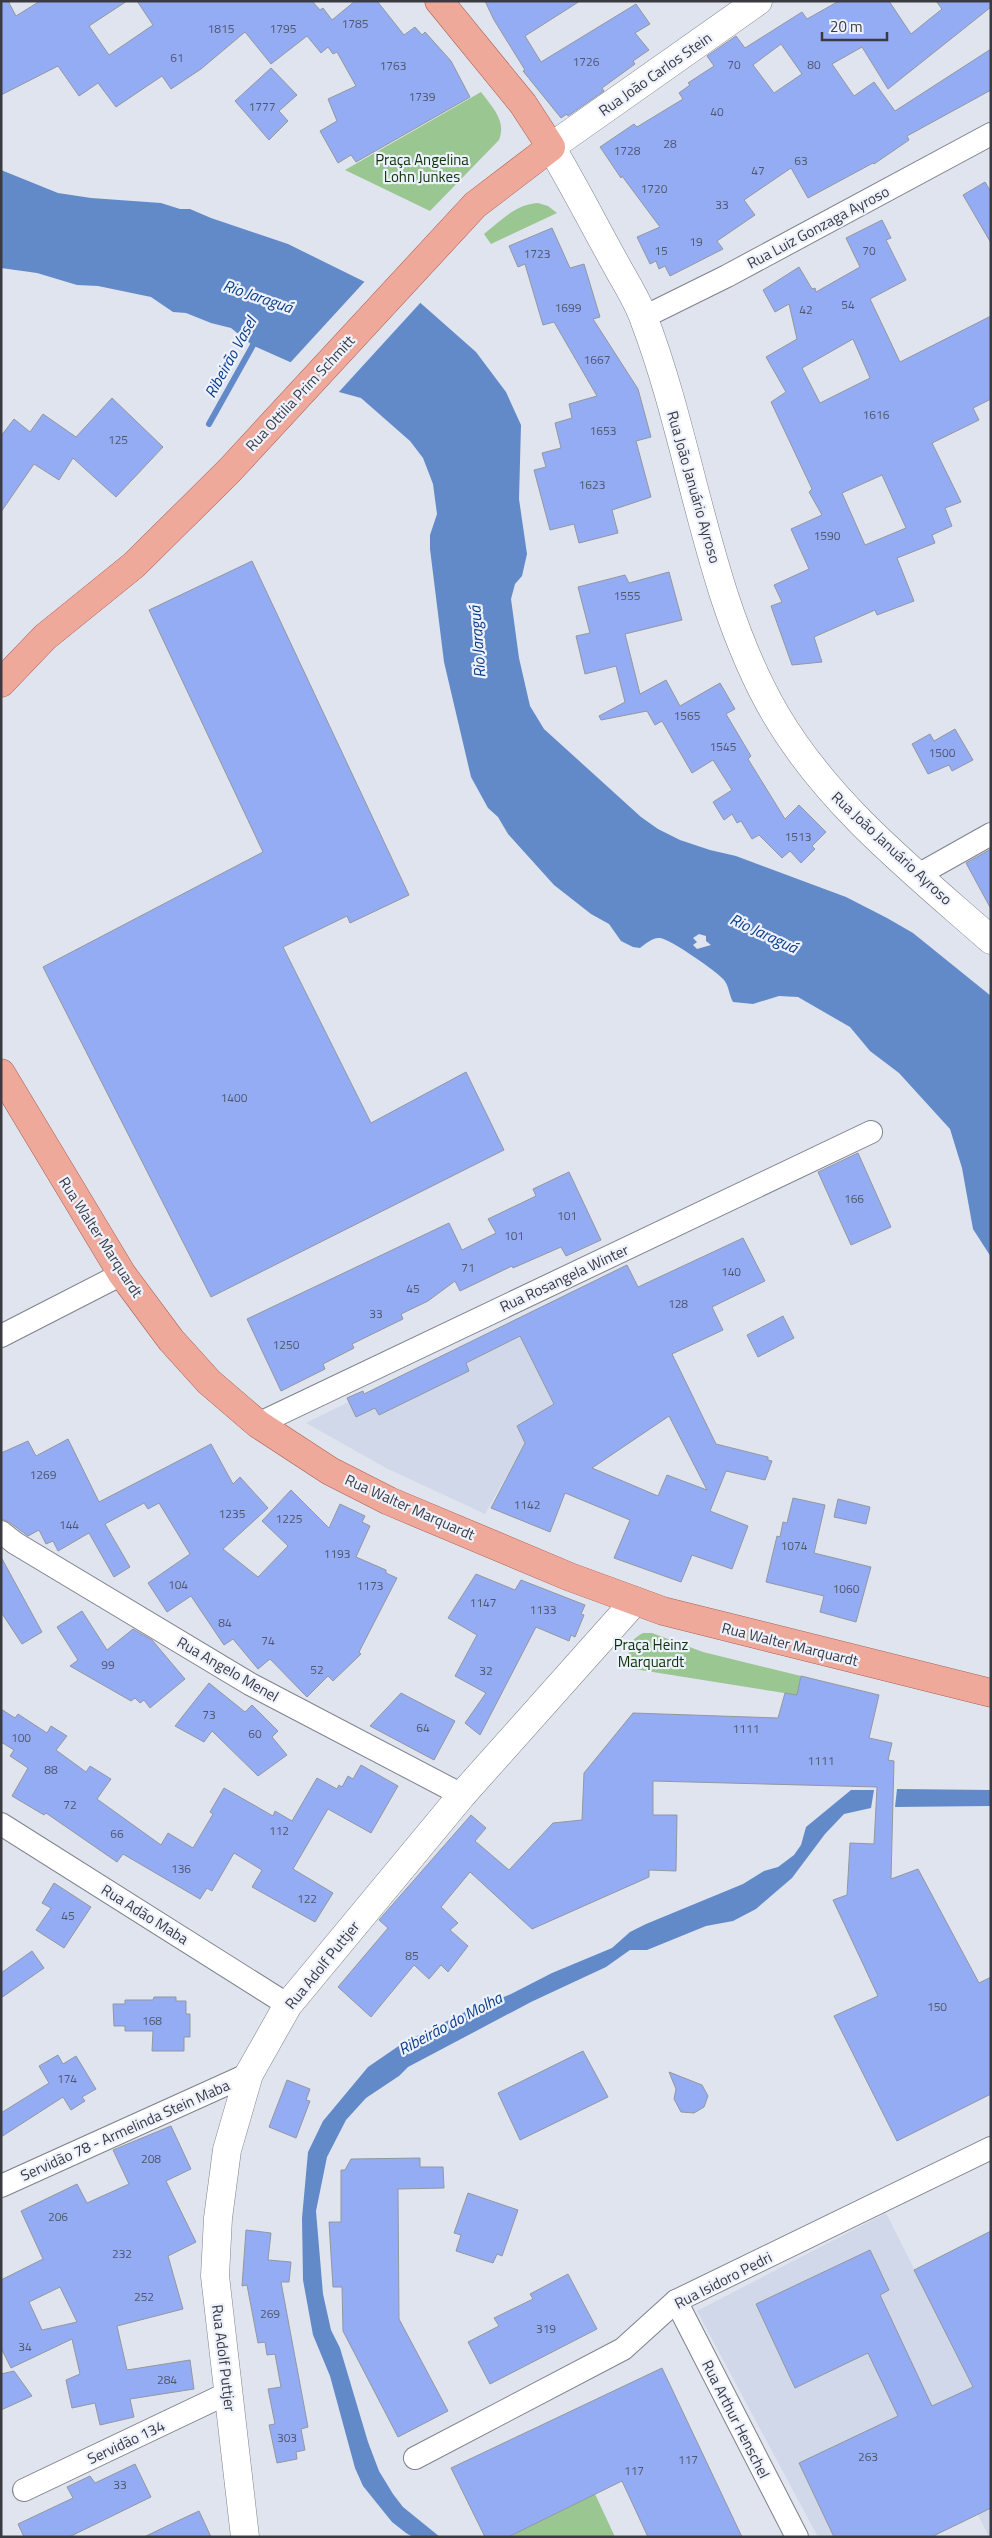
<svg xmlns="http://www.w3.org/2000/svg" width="992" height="2538" viewBox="0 0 992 2538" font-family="'Titillium Web',sans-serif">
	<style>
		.built { fill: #d1d8e9 }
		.green { fill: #99c691 }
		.water { fill: #628ac9; fill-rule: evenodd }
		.pier { fill: #e0e4ef }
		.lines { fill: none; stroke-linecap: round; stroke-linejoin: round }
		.stream { stroke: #628ac9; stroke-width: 6 }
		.building { fill: #94acf3; stroke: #9397a0; fill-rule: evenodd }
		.minor-casing { stroke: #7e828c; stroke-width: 24 }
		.tertiary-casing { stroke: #7e828c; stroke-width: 29 }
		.secondary-casing { stroke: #7e828c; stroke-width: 29 }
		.primary-casing { stroke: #a95d50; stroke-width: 29 }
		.minor { stroke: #fff; stroke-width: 22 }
		.tertiary { stroke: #fff; stroke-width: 28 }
		.secondary { stroke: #fff; stroke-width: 28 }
		.primary { stroke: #efa99b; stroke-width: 28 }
		.labels { text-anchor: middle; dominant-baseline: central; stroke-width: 4.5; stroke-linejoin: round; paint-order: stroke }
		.number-label { font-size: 12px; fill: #50576d }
		.street-label { font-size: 15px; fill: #3a3b40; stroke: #edf1fc }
		.park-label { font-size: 15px; fill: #0e3308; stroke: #edf1fc }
		.water-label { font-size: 16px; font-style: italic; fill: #093d88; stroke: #edf1fc }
	</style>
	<rect width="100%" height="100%" fill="#e0e4ef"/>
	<g class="built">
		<polygon points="627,1265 695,1399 592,1468 525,1443 485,1514 386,1468 306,1423"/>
		<polygon points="886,2213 991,2421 991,2537 989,2537 978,2515 933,2537 818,2537 697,2311"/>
	</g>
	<g class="green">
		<path d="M481,92C492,107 507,121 499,140L430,211L345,170Z"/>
		<path d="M538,203L548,206L557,213L491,244L484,234C500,221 516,204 538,203Z"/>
		<path d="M643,1633H652L703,1652L801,1676L797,1695L634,1669C626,1653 626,1642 643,1633Z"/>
		<polygon points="595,2494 615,2537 508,2537"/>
	</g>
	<g class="water">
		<path d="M1,170L58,193L91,198L161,203L180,209H190L211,218L288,244L365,282L416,299L476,352L506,392L521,425L519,499L527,554L522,576L515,584L511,599L519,658L530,706L544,729L641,817L658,829L680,840L710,850L736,856L846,897L887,918L913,933L991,996V1257L973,1229L962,1168L950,1129L899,1073L870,1051L850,1027L798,997L779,996L753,1004L733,1002C729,995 729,986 724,980C718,972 670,939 660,938C653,937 645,944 640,948L633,947L621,941L609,924L591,914L554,885L508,834L498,817L488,808L471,777L444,662L430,549V535L437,514L433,484L423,458L410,441L361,398L339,392L290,362L252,345L231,328L211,323L186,313L173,312L151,297L98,286L77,285L37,273L1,268ZM699,934L706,936V941L711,945L697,949L693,945L697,942L693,938Z"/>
		<polygon points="897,1789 991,1790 991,1806 895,1807"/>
		<polygon points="851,1790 874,1790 871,1808 844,1814 825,1834 792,1878 756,1909 733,1921 706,1926 647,1950 630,1950 606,1967 531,2002 408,2067 399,2076 366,2098 346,2120 327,2157 316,2211 323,2294 331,2330 340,2348 368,2442 379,2471 393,2494 403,2507 440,2537 413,2537 406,2533 392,2522 363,2486 355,2468 330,2376 313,2335 303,2280 302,2218 308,2152 323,2121 368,2067 403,2043 465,2012 511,1994 552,1973 612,1948 630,1932 646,1924 743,1884 764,1871 778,1867 794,1855 801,1845 806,1827"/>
	</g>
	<polygon class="pier" points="366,280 392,287 422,301 337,394 289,364"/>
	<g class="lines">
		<polyline class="stream" points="209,424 257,338"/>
	</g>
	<g class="building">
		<polygon points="1,1 8,1 16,16 40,1 127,1 89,26 109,55 153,25 137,1 312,1 320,10 323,8 332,20 355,1 377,1 404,35 415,27 422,35 425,32 451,61 470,97 356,162 351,155 338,163 320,131 337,121 328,99 356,86 337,52 333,54 328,47 321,53 307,36 271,64 245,32 201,69 171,89 162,76 116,107 98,83 79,96 58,66 1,95"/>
		<polygon points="485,1 580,1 525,36 541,62 636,4 650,24 635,33 649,50 633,61 635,64 602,88 604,91 568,116 567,114 561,118 523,71 525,70 494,20"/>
		<path d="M839,1H889L911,34L942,9L936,1H991V7L888,89L862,47L832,64L854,96L874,82L895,111L991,49V90L907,136L909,140L874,164L873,163L808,198L791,168L744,200L755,215L717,241L723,249L670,276L665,266L659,269L656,261L650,264L637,237L660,227L622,176L621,178L600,147L634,124L637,127L683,99L679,93L690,85L688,83L714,66L707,56L736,36L745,48L802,12L807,19ZM781,44L802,74L774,93L753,65Z"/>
		<polygon points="271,68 297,95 279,111 288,121 269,140 235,101"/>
		<polygon points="985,182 991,192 991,243 963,195"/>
		<path d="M882,220L891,238L886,240L906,280L870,299L900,362L991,316V399L973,408L979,420L932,443L961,502L945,508L952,526L932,535L935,543L897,558L914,601L877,615L875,610L814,637L822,662L792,665L771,606L782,602L774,585L809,569L791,529L822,515L809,492L812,489L771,402L786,392L766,357L797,339L789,304L775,312L763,290L799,267L812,289L815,288L816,292L860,267L846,238ZM853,339L870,378L820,403L802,368ZM882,475L906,528L865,545L842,493Z"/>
		<polygon points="552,228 570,268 584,264 600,317 593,319 638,389 651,437 636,441 651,497 612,510 618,533 579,543 574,524 550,530 534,470 546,467 542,453 561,448 555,423 572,418 569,404 597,396 554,322 543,325 525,264 518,267 509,246"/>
		<polygon points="112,398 163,447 116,497 73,458 59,480 34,464 1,512 1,436 14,419 30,432 43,414 76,437"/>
		<polygon points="252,561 409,895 350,923 347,916 283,947 371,1123 466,1072 504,1150 211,1297 43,967 263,852 149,610"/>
		<polygon points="669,572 682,620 625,634 640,694 666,680 680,706 720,683 735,709 726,714 751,756 748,759 785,819 799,805 826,832 812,846 815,849 801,863 790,851 782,858 759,835 752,839 741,821 737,823 732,814 724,820 713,802 732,790 713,760 692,773 662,721 655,725 647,711 601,720 599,716 625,702 616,666 585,674 576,636 590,633 578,587 625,575 629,583"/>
		<polygon points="955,729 973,760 952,771 949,765 928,774 912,744 930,734 934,741"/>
		<polygon points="991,849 991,909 966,863"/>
		<polygon points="858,1153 891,1227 851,1245 818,1172"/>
		<polygon points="569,1172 601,1240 566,1256 561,1247 513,1268 512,1266 460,1291 455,1281 428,1301 401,1314 403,1319 352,1344 354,1348 323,1364 325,1369 281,1391 247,1319 449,1223 462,1250 496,1233 488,1219 536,1196 533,1189"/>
		<path d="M743,1238L765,1281L712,1307L723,1330L672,1354L716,1444L768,1457V1460L772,1461L765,1480L726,1471L710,1511L748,1526L732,1569L692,1555L681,1582L614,1558L630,1520L565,1493L550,1532L491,1508L525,1443L517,1426L554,1404L520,1336L466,1363L469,1371L379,1415L375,1408L356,1417L347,1398L363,1391L364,1394L627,1265L638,1287ZM669,1416L707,1490L667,1475L658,1496L592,1468Z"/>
		<polygon points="783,1316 794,1338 758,1357 747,1335"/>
		<polygon points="68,1439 99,1502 211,1444 233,1484 240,1477 268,1508 223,1549 258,1577 288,1546 262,1521 291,1490 329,1528 340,1504 365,1516 362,1522 370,1526 356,1557 386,1570 386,1573 397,1578 359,1652 361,1654 333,1681 328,1676 307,1697 270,1659 258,1669 233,1639 224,1645 191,1596 167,1612 148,1583 190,1554 159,1503 148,1509 144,1503 105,1524 130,1567 114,1577 89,1533 58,1551 53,1541 46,1544 39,1530 28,1536 9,1522 1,1519 1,1453 28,1441 36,1456"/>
		<polygon points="793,1498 825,1505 814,1553 871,1567 856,1622 820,1612 824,1596 766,1582 777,1536 780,1537 783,1522 787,1523"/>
		<polygon points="838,1499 870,1507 866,1524 834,1517"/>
		<polygon points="1,1557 42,1632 22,1644 1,1612"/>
		<polygon points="476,1574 515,1590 521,1580 585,1605 581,1614 584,1615 575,1637 571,1635 569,1641 536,1627 480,1735 465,1723 486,1693 455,1676 477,1635 448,1618"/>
		<polygon points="82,1611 107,1650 133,1629 152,1640 185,1679 150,1708 144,1700 140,1703 135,1698 131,1701 70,1666 78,1660 57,1627"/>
		<polygon points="801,1676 879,1695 869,1738 892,1743 888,1760 894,1761 891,1879 918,1869 979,1983 991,1977 991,2094 897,2141 834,2016 878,1996 833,1900 847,1895 850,1843 874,1844 877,1787 653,1781 653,1815 677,1815 676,1871 649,1870 649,1877 532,1929 470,1872 441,1907 458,1923 450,1930 468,1946 448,1972 441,1965 429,1979 414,1965 371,2017 338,1987 388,1928 379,1920 471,1815 486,1828 475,1841 509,1870 553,1823 582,1820 584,1773 633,1713 778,1718 785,1693 797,1695"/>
		<polygon points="209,1683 245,1712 252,1705 278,1731 272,1737 287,1755 258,1776 212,1731 204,1742 175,1726"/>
		<polygon points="401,1693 455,1721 434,1760 370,1726"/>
		<polygon points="1,1709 15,1718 18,1714 47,1733 51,1726 67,1736 56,1750 86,1772 90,1766 111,1779 97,1799 161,1845 168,1833 193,1848 213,1814 210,1812 224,1788 273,1816 275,1811 292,1821 317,1778 337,1789 339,1785 342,1787 348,1776 353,1779 361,1765 398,1786 371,1833 328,1809 293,1869 333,1893 315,1922 252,1887 262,1870 234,1853 212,1891 207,1888 200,1899 123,1854 117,1862 46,1813 44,1815 12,1796 28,1768 10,1756 14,1750 1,1742"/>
		<polygon points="54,1883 91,1907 64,1948 36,1930 51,1908 42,1903"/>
		<polygon points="32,1951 44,1968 1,1998 1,1973"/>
		<polygon points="154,1997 176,1997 176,2001 186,2001 186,2014 190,2014 190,2037 184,2037 184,2051 152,2051 153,2031 125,2031 125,2026 114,2026 113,2004 125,2004 125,2000 153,2000"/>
		<polygon points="583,2051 608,2097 520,2140 498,2093"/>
		<polygon points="58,2055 63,2064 76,2056 96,2089 82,2097 85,2101 71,2110 63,2097 1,2137 1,2113 49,2083 39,2066"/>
		<polygon points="669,2072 702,2085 708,2096 704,2107 694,2113 681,2112 674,2099 676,2089"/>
		<polygon points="287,2080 310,2089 306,2100 310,2101 296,2138 269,2127"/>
		<path d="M171,2126L191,2169L166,2181L196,2242L168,2256L183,2309L117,2326L127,2370L190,2360L194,2389L130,2399L134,2417L100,2425L95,2403L72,2408L66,2380L80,2374L72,2339L11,2368L1,2348V2280L43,2259L21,2211L77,2184L87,2203L129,2184L113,2150ZM60,2287L77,2322L42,2330L29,2302Z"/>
		<polygon points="420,2158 420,2167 443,2167 444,2188 398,2189 399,2319 448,2411 398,2437 343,2331 342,2287 333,2287 329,2222 341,2222 341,2170 345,2170 351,2159"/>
		<polygon points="468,2193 518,2210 502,2256 497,2254 493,2263 456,2251 461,2235 454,2233"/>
		<polygon points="246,2230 271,2233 268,2260 291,2262 289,2282 281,2282 308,2427 301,2429 305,2450 296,2452 297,2459 277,2463 269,2425 275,2424 268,2389 281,2387 275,2354 267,2355 265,2342 258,2343 247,2285 242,2286"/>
		<polygon points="991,2231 991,2508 931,2537 834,2537 799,2463 898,2416 868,2353 795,2388 756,2304 870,2250 889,2290 880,2295 932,2406 973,2387 914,2270"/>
		<polygon points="568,2274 597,2329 490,2384 468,2342 499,2326 494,2318 533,2299 530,2294"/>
		<polygon points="662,2368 742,2537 648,2537 622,2481 508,2537 485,2537 451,2468"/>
		<polygon points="14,2371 32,2396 1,2410 1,2374"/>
		<polygon points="135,2464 151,2497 69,2537 24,2537 18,2524 73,2498 67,2487 90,2476 95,2483"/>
		<polygon points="199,2511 211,2537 144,2537 171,2524"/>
	</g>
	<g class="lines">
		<defs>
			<g id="minor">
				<polyline points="644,317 727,276 991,134"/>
				<polyline points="918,875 991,834"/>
				<polyline points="1,1336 122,1274"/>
				<polyline points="258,1424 871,1132"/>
				<polyline points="1,1532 15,1543 250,1684 462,1795"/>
				<polyline points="1,1824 288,2005"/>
				<polyline points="1,2186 249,2074"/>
				<polyline points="676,2301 797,2537"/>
				<polyline points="415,2458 623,2349 676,2301 991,2148"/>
				<polyline points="24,2490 228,2393"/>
			</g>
			<g id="tertiary">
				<polyline points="551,147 758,1"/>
				<polyline points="245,2537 215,2276 218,2218 227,2150 249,2074 288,2005 462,1795 635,1601"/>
			</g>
			<path id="secondary" d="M551,147C573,184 593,223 614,261C624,280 637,299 644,319C693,447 706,595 776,715C829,805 914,872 991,940"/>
			<g id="primary">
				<polyline points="1,683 45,637 134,565 229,471 475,205 551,147 523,104 439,1"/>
				<polyline points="1,1073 122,1274 171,1340 209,1382 258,1424 330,1471 389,1501 570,1577 663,1611 991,1693"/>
			</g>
		</defs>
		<use href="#minor" class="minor-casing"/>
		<use href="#tertiary" class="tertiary-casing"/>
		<use href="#secondary" class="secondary-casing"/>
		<use href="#primary" class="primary-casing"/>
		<use href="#minor" class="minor"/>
		<use href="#tertiary" class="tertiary"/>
		<use href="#secondary" class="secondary"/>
		<use href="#primary" class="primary"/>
	</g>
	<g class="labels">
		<g class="number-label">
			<text x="355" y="23">1785</text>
			<text x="221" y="28">1815</text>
			<text x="283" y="28">1795</text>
			<text x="177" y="57">61</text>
			<text x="586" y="61">1726</text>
			<text x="734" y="64">70</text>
			<text x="814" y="64">80</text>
			<text x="393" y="65">1763</text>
			<text x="422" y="96">1739</text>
			<text x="262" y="106">1777</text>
			<text x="717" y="111">40</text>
			<text x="670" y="143">28</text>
			<text x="627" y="150">1728</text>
			<text x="801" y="160">63</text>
			<text x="758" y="170">47</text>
			<text x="654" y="188">1720</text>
			<text x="722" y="204">33</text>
			<text x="696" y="241">19</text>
			<text x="661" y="250">15</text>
			<text x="869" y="250">70</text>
			<text x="537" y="253">1723</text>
			<text x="848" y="304">54</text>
			<text x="568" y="307">1699</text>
			<text x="806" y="309">42</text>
			<text x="597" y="359">1667</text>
			<text x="876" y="414">1616</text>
			<text x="603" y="430">1653</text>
			<text x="118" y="439">125</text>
			<text x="592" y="484">1623</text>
			<text x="827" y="535">1590</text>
			<text x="627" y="595">1555</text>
			<text x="687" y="715">1565</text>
			<text x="723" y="746">1545</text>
			<text x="942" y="752">1500</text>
			<text x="798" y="836">1513</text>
			<text x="234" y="1097">1400</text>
			<text x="854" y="1198">166</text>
			<text x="567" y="1215">101</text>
			<text x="514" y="1235">101</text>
			<text x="468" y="1267">71</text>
			<text x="731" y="1271">140</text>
			<text x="413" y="1288">45</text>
			<text x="678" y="1303">128</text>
			<text x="376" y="1313">33</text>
			<text x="286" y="1344">1250</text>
			<text x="43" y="1474">1269</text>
			<text x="527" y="1504">1142</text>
			<text x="232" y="1513">1235</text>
			<text x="289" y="1518">1225</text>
			<text x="69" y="1524">144</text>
			<text x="794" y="1545">1074</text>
			<text x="337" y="1553">1193</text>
			<text x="178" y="1584">104</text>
			<text x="370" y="1585">1173</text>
			<text x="846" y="1588">1060</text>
			<text x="483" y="1602">1147</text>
			<text x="543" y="1609">1133</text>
			<text x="225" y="1622">84</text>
			<text x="268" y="1640">74</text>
			<text x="108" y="1664">99</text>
			<text x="317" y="1669">52</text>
			<text x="486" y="1670">32</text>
			<text x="209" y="1714">73</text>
			<text x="423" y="1727">64</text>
			<text x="746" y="1728">1111</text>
			<text x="255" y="1733">60</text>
			<text x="21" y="1737">100</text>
			<text x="821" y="1760">1111</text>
			<text x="51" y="1769">88</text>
			<text x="70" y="1804">72</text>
			<text x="279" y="1830">112</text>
			<text x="117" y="1833">66</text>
			<text x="181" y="1868">136</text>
			<text x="307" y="1898">122</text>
			<text x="68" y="1915">45</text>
			<text x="412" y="1955">85</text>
			<text x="937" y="2006">150</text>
			<text x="152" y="2020">168</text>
			<text x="67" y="2078">174</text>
			<text x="151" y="2158">208</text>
			<text x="58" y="2216">206</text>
			<text x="122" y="2253">232</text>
			<text x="144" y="2296">252</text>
			<text x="270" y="2313">269</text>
			<text x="546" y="2328">319</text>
			<text x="25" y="2346">34</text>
			<text x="167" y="2379">284</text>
			<text x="287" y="2437">303</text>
			<text x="868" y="2456">263</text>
			<text x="688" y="2459">117</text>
			<text x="634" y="2470">117</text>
			<text x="120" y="2484">33</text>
		</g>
		<g class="street-label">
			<text transform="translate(655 74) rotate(-35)">Rua João Carlos Stein</text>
			<text transform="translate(818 227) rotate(-28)">Rua Luiz Gonzaga Ayroso</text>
			<text transform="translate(300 393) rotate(-47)">Rua Ottilia Prim Schmitt</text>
			<text transform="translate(694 487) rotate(74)">Rua João Januário Ayroso</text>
			<text transform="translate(892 848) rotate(43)">Rua João Januário Ayroso</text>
			<text transform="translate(101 1237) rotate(57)">Rua Walter Marquardt</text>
			<text transform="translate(564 1278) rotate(-25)">Rua Rosangela Winter</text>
			<text transform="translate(410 1507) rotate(24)">Rua Walter Marquardt</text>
			<text transform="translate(790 1644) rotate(14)">Rua Walter Marquardt</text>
			<text transform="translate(228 1669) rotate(30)">Rua Angelo Menel</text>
			<text transform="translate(145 1914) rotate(32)">Rua Adão Maba</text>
			<text transform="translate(322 1965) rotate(-51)">Rua Adolf Puttjer</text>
			<text transform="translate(125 2130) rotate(-24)">Servidão 78 - Armelinda Stein Maba</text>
			<text transform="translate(723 2280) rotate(-27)">Rua Isidoro Pedri</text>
			<text transform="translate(224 2358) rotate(83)">Rua Adolf Puttjer</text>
			<text transform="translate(736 2419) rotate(63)">Rua Arthur Henschel</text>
			<text transform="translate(126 2442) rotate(-25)">Servidão 134</text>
		</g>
		<g class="park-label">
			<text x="422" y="159">Praça Angelina<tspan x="422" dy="17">Lohn Junkes</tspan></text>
			<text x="651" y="1644">Praça Heinz<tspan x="651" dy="17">Marquardt</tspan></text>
		</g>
		<g class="water-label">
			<text transform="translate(258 296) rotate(19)">Rio Jaraguá</text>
			<text transform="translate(230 357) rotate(-61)">Ribeirão Vasel</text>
			<text transform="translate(477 642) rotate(-94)">Rio Jaraguá</text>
			<text transform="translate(764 933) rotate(25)">Rio Jaraguá</text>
			<text transform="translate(450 2023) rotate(-28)">Ribeirão do Molha</text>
		</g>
	</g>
	<rect width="992" height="2538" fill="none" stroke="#3a3b40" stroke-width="5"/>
	<path d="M822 32v8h65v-8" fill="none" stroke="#3a3b40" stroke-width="2.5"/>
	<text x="830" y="32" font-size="15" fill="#3a3b40" stroke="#edf1fc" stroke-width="4" paint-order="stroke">20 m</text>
</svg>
